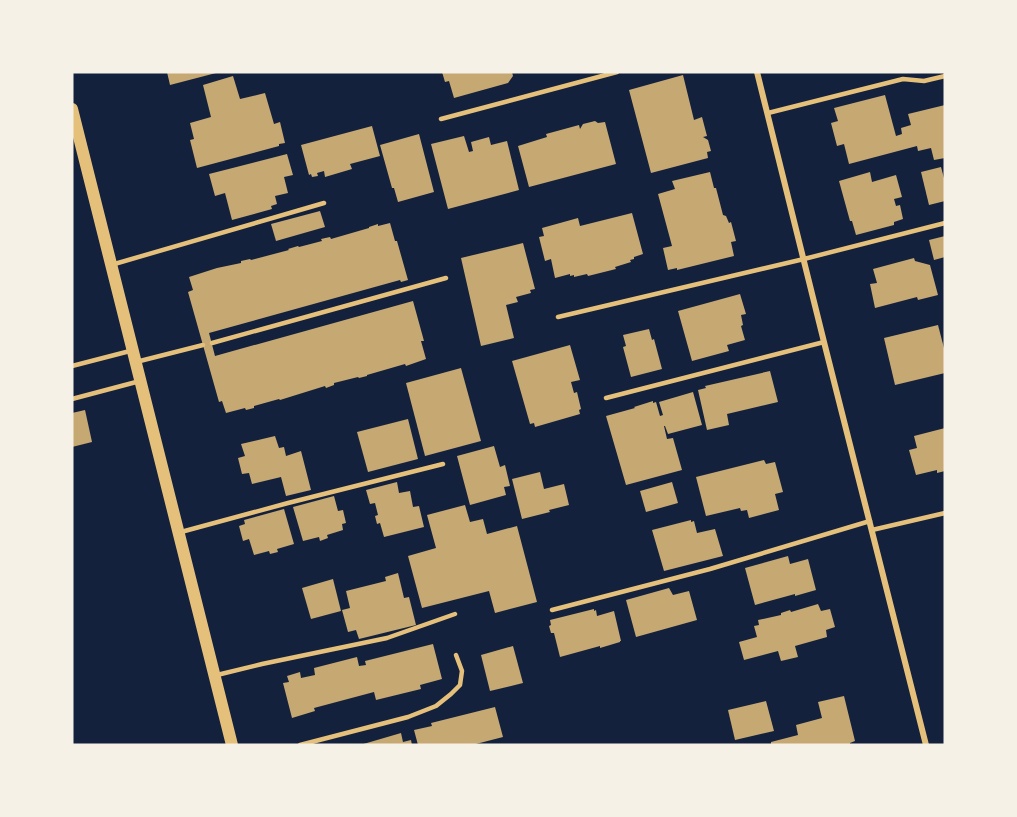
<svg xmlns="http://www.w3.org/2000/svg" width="1017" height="817" viewBox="0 0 1017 817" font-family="'Public Sans',sans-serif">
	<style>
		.building { fill: #c6a872 }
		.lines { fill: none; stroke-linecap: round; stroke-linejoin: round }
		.service { stroke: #e5c07b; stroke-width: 4.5 }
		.minor { stroke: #e5c07b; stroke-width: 6 }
		.secondary { stroke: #e5c07b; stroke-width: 12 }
	</style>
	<rect width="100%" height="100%" fill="#14213d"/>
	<g class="building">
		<polygon points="167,72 216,72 216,73 170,85"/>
		<polygon points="442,72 512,72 513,76 508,83 454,98 449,81 445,82"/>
		<polygon points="683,75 694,120 702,117 707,136 703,137 708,140 711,151 707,152 708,158 651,173 629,90"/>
		<polygon points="233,76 240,99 265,93 274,124 280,122 285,143 279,144 279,146 197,168 190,140 194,139 190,123 211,117 203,85"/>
		<polygon points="885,95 896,136 902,134 901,128 911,125 908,114 945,105 945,158 934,160 931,148 918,151 917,146 849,164 844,144 837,146 831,123 838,121 834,108"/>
		<polygon points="595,121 598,123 605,122 616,164 529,187 518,146 547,137 546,134 579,125 580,129 583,124"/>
		<polygon points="372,126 380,156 350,164 352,169 325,177 324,171 317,173 318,176 312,177 311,174 309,175 301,145"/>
		<polygon points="419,134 434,192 398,202 394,188 392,188 380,145"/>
		<polygon points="464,136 469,152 473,151 471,142 489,137 491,145 507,141 519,190 448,209 431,144"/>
		<polygon points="287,154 293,175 284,177 288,193 275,196 277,204 271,206 272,209 232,220 225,193 215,196 209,174"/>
		<polygon points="941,167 945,182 945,201 929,205 921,172"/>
		<polygon points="710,172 714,188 716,188 723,215 726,216 729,223 731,222 736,241 731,242 734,256 677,270 677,268 668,270 663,248 672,246 658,194 675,189 672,181"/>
		<polygon points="870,172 872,182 896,175 902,197 894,199 896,206 900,205 903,219 894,222 894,225 856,235 852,221 850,221 839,181"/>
		<polygon points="320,211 325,227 276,241 271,224"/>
		<polygon points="632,213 643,254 634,257 634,259 630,260 631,262 615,267 616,269 588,276 587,274 574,277 574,275 570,276 570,274 555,278 551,259 545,261 539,237 544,236 542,228 578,218 580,226"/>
		<polygon points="390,223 395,241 397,241 408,280 401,282 400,280 209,333 215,356 413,301 424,341 421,341 426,359 406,366 405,364 367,375 367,376 359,378 358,377 334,383 334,385 326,388 325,386 280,400 279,399 254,406 254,408 246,410 245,408 226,413 222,401 219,402 188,292 193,290 189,277 217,268 241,263 241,261 250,259 251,260 289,250 288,249 298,246 299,247 322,241 321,239 330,237 331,239 369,228 369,227 378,224 378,226"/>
		<polygon points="945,236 945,257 934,260 929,240"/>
		<polygon points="523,243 535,289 530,290 531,293 516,297 518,302 506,305 514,338 481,346 461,258"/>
		<polygon points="914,258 915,261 930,265 938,295 918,300 917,297 875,308 870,284 877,283 873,269"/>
		<polygon points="740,294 746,314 741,315 743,325 741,326 745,340 727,345 729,351 692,361 678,311"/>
		<polygon points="938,325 945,352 945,373 895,385 884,338"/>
		<polygon points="649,329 652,340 654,339 662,369 631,377 623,347 626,346 623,335"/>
		<polygon points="570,345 580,380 571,382 574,393 577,392 581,409 579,410 580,414 535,427 534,423 530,424 512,361"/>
		<polygon points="461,368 481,441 425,456 406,383"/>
		<polygon points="770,371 778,402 727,414 729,425 707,430 698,390 706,388 705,386"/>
		<polygon points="693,392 702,425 668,434 665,426 664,426 667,439 673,438 682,470 626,485 606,416 635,408 634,407 653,401 653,403 656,402 660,416 663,415 659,402"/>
		<polygon points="85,410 92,442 72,447 72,413"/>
		<polygon points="408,419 418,459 368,472 357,432"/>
		<polygon points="945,428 945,471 937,473 937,470 916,475 909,450 917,448 914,436"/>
		<polygon points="275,436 279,448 284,447 286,456 301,451 311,490 286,496 281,477 252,484 249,473 242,474 238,458 245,456 241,444"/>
		<polygon points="494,446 500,467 505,465 510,486 504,487 506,495 470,505 457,456"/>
		<polygon points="764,460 766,464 775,462 783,492 775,494 779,510 749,518 747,510 741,511 740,508 706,516 696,477"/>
		<polygon points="540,472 544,489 564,484 569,505 549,510 550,512 522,519 512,479"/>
		<polygon points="397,482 399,493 410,491 413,507 419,506 424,527 384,537 380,523 377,524 375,516 378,515 375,503 370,504 366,490"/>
		<polygon points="672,482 678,503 646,512 640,491"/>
		<polygon points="334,496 338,511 343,510 346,523 342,524 343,530 327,535 328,538 320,541 319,537 303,541 293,507"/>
		<polygon points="465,505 470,522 483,519 487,534 517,526 537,602 495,613 489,591 422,608 408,556 436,548 427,515"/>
		<polygon points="284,509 294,544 277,549 278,552 270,554 269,551 254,555 249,539 243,541 239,526 245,524 244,520"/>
		<polygon points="691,520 691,522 694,521 697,533 715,529 723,556 664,571 652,530"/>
		<polygon points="788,556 790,564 808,559 816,590 795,596 795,594 755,605 745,568"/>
		<polygon points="398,573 404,598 409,597 416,625 359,639 356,630 348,632 342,610 350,608 346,591 386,581 385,577"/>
		<polygon points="333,579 341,611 311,619 302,588"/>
		<polygon points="669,588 673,595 689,591 697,620 636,637 626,600"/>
		<polygon points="818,604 821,611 830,609 835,627 826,630 827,637 795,646 798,657 781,661 778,651 744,660 739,642 757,637 754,626 759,625 758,620 781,615 781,613 790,610 791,612"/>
		<polygon points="594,609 594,611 596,610 597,616 614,611 621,641 620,641 620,642 600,648 600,646 560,657 554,633 551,633 549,626 551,625 550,620"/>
		<polygon points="433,644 442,679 420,685 421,689 376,700 374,692 314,708 315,711 292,718 283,683 289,682 287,676 300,672 301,678 315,675 314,668 357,657 359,666 366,665 365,661"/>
		<polygon points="513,646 523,683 490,691 481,655"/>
		<polygon points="844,696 855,741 850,743 850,745 771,745 771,742 798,735 796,725 822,718 818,702"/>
		<polygon points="766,701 774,731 735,740 728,710"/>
		<polygon points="495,707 503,737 472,745 418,745 414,730 432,726 431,723"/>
		<polygon points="401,733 403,742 411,740 412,745 360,745"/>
	</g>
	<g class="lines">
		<g class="service">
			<polyline points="768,113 903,79 924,81 945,76"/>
			<polyline points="441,119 617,72"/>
			<polyline points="111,265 324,203"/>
			<polyline points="558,317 804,259 945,223"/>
			<polyline points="212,343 446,278"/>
			<polyline points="136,362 203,345"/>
			<polyline points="72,366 130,351"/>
			<polyline points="606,398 824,342"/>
			<polyline points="72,399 140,381"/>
			<polyline points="872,530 945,513"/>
			<polyline points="181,532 288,503 443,464"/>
			<polyline points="552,610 710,569 870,521"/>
			<polyline points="217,675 262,664 387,638 455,614"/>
			<polyline points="300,745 408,717 436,706 451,694 460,685 462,671 456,655"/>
		</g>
		<polyline class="minor" points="757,72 824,342 926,745"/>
		<polyline class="secondary" points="72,109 232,745"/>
	</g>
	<rect width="1017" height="817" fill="none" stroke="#f6f1e7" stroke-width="147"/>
</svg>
